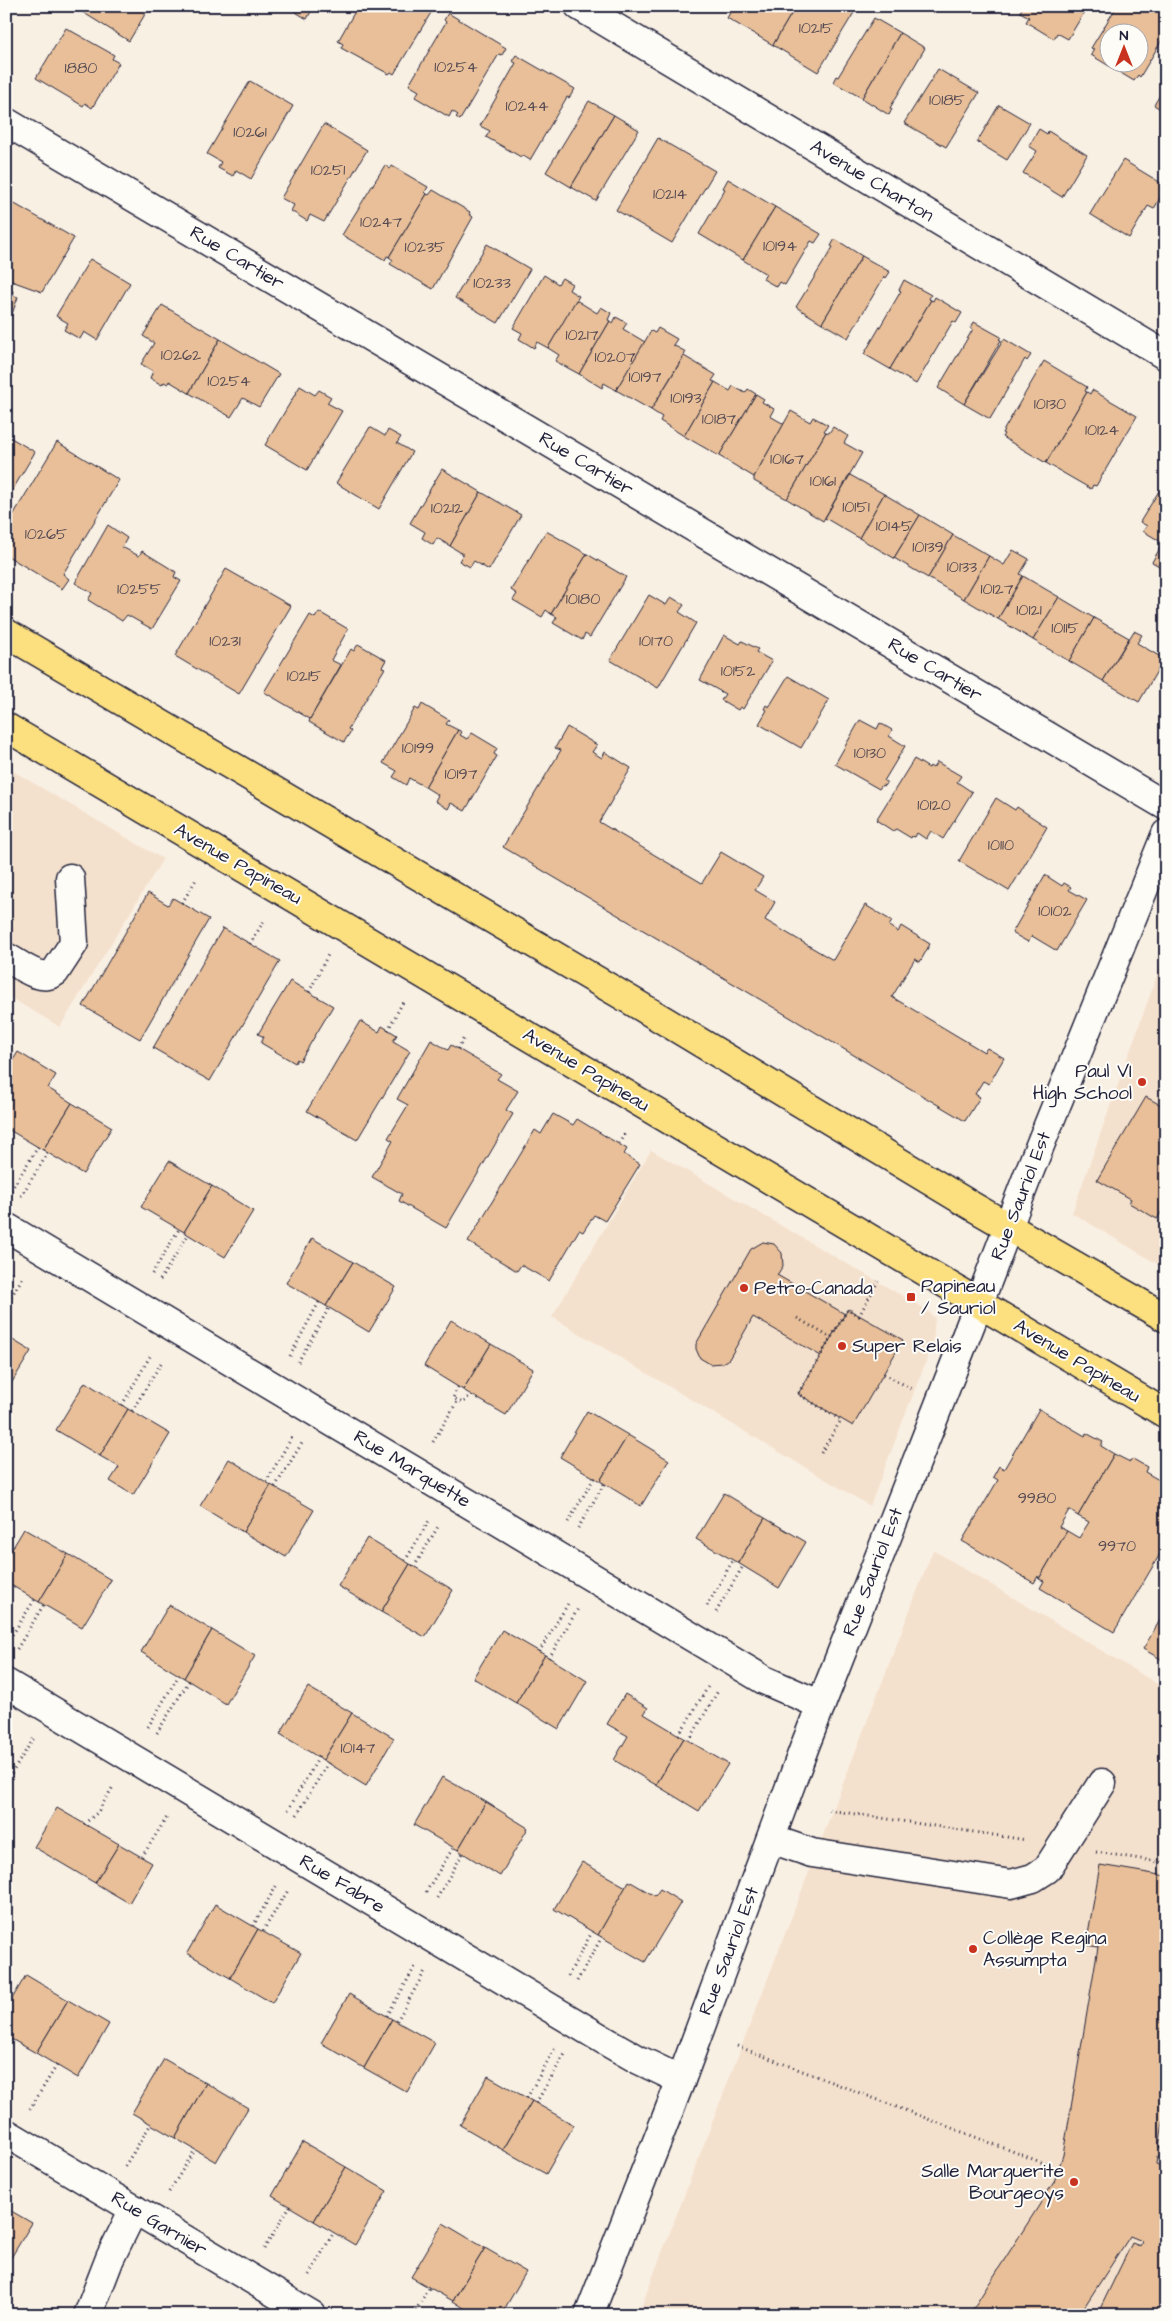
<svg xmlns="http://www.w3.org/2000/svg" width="1172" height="2321" viewBox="0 0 1172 2321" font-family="'Architects Daughter',sans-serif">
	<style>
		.built { fill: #f4e1cd }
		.building { fill: #e8bf98; stroke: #22223b; fill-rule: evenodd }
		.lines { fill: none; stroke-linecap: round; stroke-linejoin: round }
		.minor-casing { stroke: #22223b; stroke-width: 31 }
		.major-casing { stroke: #22223b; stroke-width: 31 }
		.path { stroke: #22223b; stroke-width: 3; stroke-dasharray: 1 4; stroke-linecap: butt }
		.minor { stroke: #fdfcf7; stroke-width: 28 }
		.major { stroke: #fce080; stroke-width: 28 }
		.poi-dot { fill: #c8321e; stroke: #fdfcf7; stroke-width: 2 }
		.labels { text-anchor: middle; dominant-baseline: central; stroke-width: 4; stroke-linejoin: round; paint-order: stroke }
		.number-label { font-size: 16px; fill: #544952 }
		.street-label { font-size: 19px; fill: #22223b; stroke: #fdfcf7 }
		.poi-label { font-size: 19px; fill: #22223b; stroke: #fdfcf7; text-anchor: start }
	</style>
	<rect width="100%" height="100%" fill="#f9f0e4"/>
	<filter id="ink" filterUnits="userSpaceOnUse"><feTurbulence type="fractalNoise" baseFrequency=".02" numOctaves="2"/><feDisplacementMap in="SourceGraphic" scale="10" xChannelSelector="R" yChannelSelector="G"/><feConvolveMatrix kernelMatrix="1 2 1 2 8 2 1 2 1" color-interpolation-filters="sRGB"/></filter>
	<g filter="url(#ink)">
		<g class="built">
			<polygon points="6,767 163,859 60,1027 6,995"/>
			<polygon points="1166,950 1166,1269 1072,1213"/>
			<polygon points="651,1150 925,1309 935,1318 933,1343 870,1506 552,1317"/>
			<polygon points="933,1550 1166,1689 1166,2315 638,2315"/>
		</g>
		<g class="building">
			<polygon points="81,6 150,6 129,41 79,10"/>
			<polygon points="286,6 314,6 307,19"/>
			<polygon points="358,6 435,6 394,74 391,72 389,74 341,48 343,44 338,41"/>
			<polygon points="734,6 796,6 773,45 727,18"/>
			<polygon points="796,6 858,6 818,72 773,45"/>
			<polygon points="1023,6 1088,6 1068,39 1057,33 1054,39 1026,22 1029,17 1020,12"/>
			<path d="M1117,6H1157L1166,11V33L1140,77L1138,75L1134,81L1091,55L1094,49L1091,48ZM1110,32H1140V62H1110Z"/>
			<polygon points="448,13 506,48 502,55 499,54 460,120 456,117 458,115 452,111 449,117 415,97 419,91 409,85 446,22 444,20"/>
			<polygon points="874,18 900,33 862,98 833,82 836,76 838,77"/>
			<polygon points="66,28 114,55 112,59 119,63 92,108 85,103 83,106 36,78"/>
			<polygon points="900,33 925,48 890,108 892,109 889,115 862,98"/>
			<polygon points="516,55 575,89 569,98 567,97 530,160 522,155 521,157 486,137 490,131 480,126 516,63 512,61"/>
			<polygon points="938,69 979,93 946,147 904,123"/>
			<polygon points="250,81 293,106 251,179 236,170 233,176 218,168 221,162 207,154"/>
			<polygon points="1166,85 1166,116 1160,113 1162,110 1154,105"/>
			<polygon points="589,101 614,115 571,187 546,172"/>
			<polygon points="999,105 1030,123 1007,160 977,142"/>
			<polygon points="614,115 639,130 596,201 571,187"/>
			<polygon points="324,124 367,150 324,222 310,215 307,221 291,211 294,205 281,198"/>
			<polygon points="1039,129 1047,134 1048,131 1087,155 1062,197 1023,173 1037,151 1029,146"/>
			<polygon points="658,138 715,171 672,243 616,210"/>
			<polygon points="1123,160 1166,186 1154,209 1148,206 1129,238 1090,214"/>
			<polygon points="385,165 390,169 392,166 428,187 425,192 427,194 389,257 387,256 385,260 342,235"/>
			<polygon points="728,179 775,207 743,260 699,234 725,189 723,188"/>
			<polygon points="433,190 470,212 469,214 473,217 433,289 390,264 393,260 389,257 427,194 429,195"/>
			<polygon points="6,199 74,238 42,292 6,279"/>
			<polygon points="775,207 821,234 815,243 811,241 785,285 780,282 777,287 763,279 766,274 743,260"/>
			<polygon points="835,239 862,256 822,323 796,307 833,247 831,246"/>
			<polygon points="487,244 530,269 498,323 455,298"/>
			<polygon points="862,256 890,272 886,278 884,277 848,338 822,323"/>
			<polygon points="90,259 130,283 97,340 84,332 80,339 64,330 68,323 56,316"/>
			<polygon points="544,275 558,284 562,278 572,284 569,290 579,296 548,348 537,342 534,348 519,339 522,333 513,328"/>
			<polygon points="904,280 931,295 929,299 931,300 890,369 864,354 901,291 899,290"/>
			<polygon points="6,289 13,291 12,295 18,297 6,331"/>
			<polygon points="935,297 962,313 956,323 953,321 916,384 890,369 931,300 933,301"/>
			<polygon points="576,300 597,313 601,307 611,313 608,320 610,321 579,374 555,361 559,355 548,348"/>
			<polygon points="162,305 220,339 189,393 169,381 168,384 164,382 162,385 150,378 153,371 141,364 154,343 143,336"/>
			<polygon points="616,317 627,323 623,329 645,342 616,390 604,383 602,388 579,374 610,321 613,323"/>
			<polygon points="974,322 1001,337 999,339 1001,340 964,404 938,388 973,329 971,328"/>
			<polygon points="658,328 677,339 673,345 686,352 651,410 616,390 651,331 655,333"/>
			<polygon points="220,339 279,374 259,407 243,398 231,417 189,393"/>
			<polygon points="1004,339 1031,355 1027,361 1025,359 990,419 964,404"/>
			<polygon points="684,356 716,375 712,381 715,382 684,436 660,421 662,417 651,410"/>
			<polygon points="1044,361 1087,387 1085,391 1087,392 1046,463 1002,437 1004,434 1002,433"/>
			<polygon points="715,382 730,391 733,386 745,393 748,389 756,394 719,456 684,436"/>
			<polygon points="300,386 315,395 319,390 331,397 327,403 342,411 307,470 265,445"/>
			<polygon points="1092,390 1137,416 1096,486 1093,485 1091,489 1046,463 1087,392 1090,394"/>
			<polygon points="756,394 764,399 762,402 774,409 770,416 784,424 754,477 719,456"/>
			<polygon points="791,411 810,422 813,417 828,425 824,431 826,432 787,499 754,481 754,477"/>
			<polygon points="370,427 385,436 388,430 401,437 397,443 412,452 379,509 336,483"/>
			<polygon points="833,427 848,436 844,443 862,453 823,521 787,499 826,432 829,433"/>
			<polygon points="6,435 35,452 6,501"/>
			<polygon points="57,442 119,480 63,574 69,579 62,589 6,555 6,527"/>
			<polygon points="442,469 481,492 450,546 437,538 433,545 422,538 425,532 410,523"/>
			<polygon points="850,475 884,494 859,538 825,518"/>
			<polygon points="1159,491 1166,493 1166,570 1152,562 1163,543 1143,531 1147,526 1140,522"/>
			<polygon points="481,492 521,515 489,570 474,561 470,567 459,561 463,554 450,546"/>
			<polygon points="884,494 920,515 894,558 859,538"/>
			<polygon points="920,515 953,535 928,578 894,558"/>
			<polygon points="108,525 127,538 122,547 139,556 142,551 176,572 174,577 181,581 152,629 127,615 122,621 88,600 92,593 75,583"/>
			<polygon points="546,531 587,554 551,614 546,610 542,617 513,600 517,594 511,590"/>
			<polygon points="953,535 989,556 964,599 928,578"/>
			<polygon points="1013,550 1029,559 1020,574 1023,576 998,619 964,599 989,556 1004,565"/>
			<polygon points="587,554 626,577 590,637 585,634 582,640 553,623 557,617 551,614"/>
			<polygon points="226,569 291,606 239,694 175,656"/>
			<polygon points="1023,576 1059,597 1033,640 998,619"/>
			<polygon points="649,595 666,605 671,597 684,605 679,612 696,623 658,688 610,660"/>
			<polygon points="1059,597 1094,618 1069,661 1033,640"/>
			<polygon points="319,612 348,629 331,660 341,665 310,719 264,692 310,615 315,618"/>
			<polygon points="1094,618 1129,638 1103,681 1069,661"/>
			<polygon points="1134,631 1142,635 1137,643 1164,659 1139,702 1103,681"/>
			<polygon points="724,635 740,644 742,641 758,649 756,652 772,661 743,709 740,707 738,710 721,700 725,694 700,680"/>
			<polygon points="358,644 386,660 382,667 385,668 348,729 351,731 344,742 309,722 310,719 351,649 354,651"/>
			<polygon points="788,676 829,700 801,748 759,724 767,710 764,709 766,705 769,707"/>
			<polygon points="422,704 449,720 446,724 458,730 425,787 409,778 406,785 393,777 397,771 383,763 415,708 419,710"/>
			<polygon points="860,720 877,729 880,723 892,730 889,736 905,746 884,781 887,782 884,786 882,785 879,789 835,764"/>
			<polygon points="567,727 597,745 592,752 602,758 605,752 631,768 599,822 702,883 721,852 763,877 755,890 775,902 765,920 833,960 865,905 892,921 889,926 898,932 901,926 930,944 920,962 915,959 892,997 984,1052 987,1048 1004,1058 989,1084 983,1081 975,1094 980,1097 965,1121 503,847 561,750 555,748"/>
			<polygon points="458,730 462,732 460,735 467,739 472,733 497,748 494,754 497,756 465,811 451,803 448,809 435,801 438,795 425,787"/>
			<polygon points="914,759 929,768 930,766 933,768 937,762 961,776 957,782 972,792 943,839 931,831 926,839 917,833 915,837 912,836 911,838 896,829 893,831 876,820"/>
			<polygon points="996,798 1015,810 1017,807 1047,827 1009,891 959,861"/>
			<polygon points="1045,875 1062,886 1064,883 1071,887 1069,890 1087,900 1057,951 1032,936 1028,942 1012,933"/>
			<polygon points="148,893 168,905 173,898 209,919 140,1039 83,1006"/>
			<polygon points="223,928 280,961 210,1081 153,1048"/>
			<polygon points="290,981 333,1006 300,1061 297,1059 295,1063 261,1043 264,1037 258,1034"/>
			<polygon points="360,1021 379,1032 382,1026 397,1035 393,1041 410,1051 357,1140 307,1111"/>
			<polygon points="431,1040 448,1050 451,1045 501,1074 497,1079 518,1091 506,1110 513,1114 446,1228 399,1201 402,1194 372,1177 393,1141 388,1138 408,1105 397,1099"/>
			<polygon points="18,1052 56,1075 48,1088 72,1103 43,1150 6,1128 6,1071"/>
			<polygon points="1146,1097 1166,1108 1166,1205 1157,1219 1129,1203 1131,1199 1097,1180"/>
			<polygon points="72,1103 112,1127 83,1174 43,1150"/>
			<polygon points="553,1114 573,1125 577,1119 627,1149 624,1154 640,1164 605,1221 594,1215 583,1232 579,1230 549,1281 521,1265 517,1271 468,1242 535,1130 541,1134"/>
			<polygon points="169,1161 212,1186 184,1232 141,1207"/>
			<polygon points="212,1186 253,1211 225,1257 184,1232"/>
			<polygon points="312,1238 353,1262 326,1306 286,1283"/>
			<polygon points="763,1242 774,1244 782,1253 783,1266 777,1275 845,1314 821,1356 753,1317 729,1359 722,1363 710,1364 700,1358 696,1349 696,1344 751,1249"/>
			<polygon points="353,1262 396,1287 369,1332 326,1306"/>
			<polygon points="848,1309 903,1340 853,1426 798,1394"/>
			<polygon points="451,1320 491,1344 463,1390 424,1366"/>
			<polygon points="6,1336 31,1351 6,1392"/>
			<polygon points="491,1344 533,1369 506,1415 463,1390"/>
			<polygon points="85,1382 128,1409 100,1456 56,1430"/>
			<polygon points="128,1409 170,1434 133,1495 110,1481 119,1467 100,1456"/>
			<polygon points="1039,1409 1085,1436 1086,1433 1103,1442 1101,1446 1114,1454 1078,1516 1069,1510 1059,1527 1067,1531 1039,1579 1038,1576 1034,1583 962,1541 998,1480 993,1477 999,1466 1004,1469"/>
			<polygon points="587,1411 628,1435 600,1481 560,1457"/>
			<polygon points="628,1435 669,1460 641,1506 600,1481"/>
			<polygon points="1114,1454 1130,1462 1133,1459 1147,1467 1145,1472 1166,1484 1166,1544 1114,1632 1040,1588 1044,1581 1039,1579 1067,1531 1079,1538 1089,1522 1078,1516"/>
			<polygon points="229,1459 271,1485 243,1532 200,1506"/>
			<polygon points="271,1485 314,1510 286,1557 243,1532"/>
			<polygon points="724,1493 765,1518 738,1563 696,1539"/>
			<polygon points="765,1518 806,1542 779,1588 738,1563"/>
			<polygon points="24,1529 68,1554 39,1602 6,1582 6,1559"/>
			<polygon points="367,1538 410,1564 381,1612 338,1586"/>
			<polygon points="68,1554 111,1580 82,1627 39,1602"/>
			<polygon points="410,1564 453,1590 425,1637 381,1612"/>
			<polygon points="169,1605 212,1630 184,1678 141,1652"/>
			<polygon points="1166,1610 1166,1662 1143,1649"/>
			<polygon points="212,1630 255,1656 226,1704 184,1678"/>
			<polygon points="502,1630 545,1655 516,1703 473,1678"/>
			<polygon points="545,1655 587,1681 559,1729 516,1703"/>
			<polygon points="308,1687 352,1713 323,1760 280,1734"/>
			<polygon points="625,1694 648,1708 644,1714 684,1738 656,1785 614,1760 628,1736 607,1724"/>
			<polygon points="352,1713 394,1738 366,1786 323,1760"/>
			<polygon points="684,1738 728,1764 699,1811 656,1785"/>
			<polygon points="442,1777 486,1802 458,1850 414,1825"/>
			<polygon points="486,1802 528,1828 500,1876 458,1850"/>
			<polygon points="57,1808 119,1844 95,1883 34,1847"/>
			<polygon points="119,1844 152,1863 129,1903 95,1883"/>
			<polygon points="582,1862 626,1887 598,1935 554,1909"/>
			<polygon points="1100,1865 1166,1876 1166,2104 1159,2147 1164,2148 1163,2157 1157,2157 1156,2164 1166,2168 1166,2315 1097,2315 1132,2243 1140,2246 1142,2241 1130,2236 1079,2315 969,2315 1054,2182 1063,2155 1098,1947 1086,1945"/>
			<polygon points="629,1881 655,1896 660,1889 681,1902 645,1962 598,1935"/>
			<polygon points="215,1904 258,1929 230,1978 187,1953"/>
			<polygon points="258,1929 301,1953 272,2003 230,1978"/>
			<polygon points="26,1975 68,2000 36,2053 6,2036 6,2009"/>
			<polygon points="349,1994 392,2019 364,2068 321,2043"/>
			<polygon points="68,2000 109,2024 78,2078 36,2053"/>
			<polygon points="392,2019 435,2043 407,2092 364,2068"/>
			<polygon points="164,2059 206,2083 175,2138 132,2113"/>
			<polygon points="488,2076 532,2101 503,2150 460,2125"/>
			<polygon points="206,2083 248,2108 216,2162 175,2138"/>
			<polygon points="532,2101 574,2125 546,2174 503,2150"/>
			<polygon points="303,2142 346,2167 314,2221 272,2196"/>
			<polygon points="346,2167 387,2191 355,2245 314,2221"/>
			<polygon points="6,2208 32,2223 6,2266"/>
			<polygon points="443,2223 485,2248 453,2301 411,2277"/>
			<polygon points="485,2248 526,2272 501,2315 475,2315 453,2301"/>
		</g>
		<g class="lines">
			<defs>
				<g id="minor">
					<polyline points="579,6 1166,356"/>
					<polyline points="6,122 1166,806"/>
					<path d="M6,957C20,964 40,983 55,972L74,943L70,878"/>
					<polyline points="6,1227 764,1680 821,1705"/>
					<polyline points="6,1683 609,2043 639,2060 681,2080"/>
					<polyline points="771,1839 812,1853 1011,1884 1033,1878 1047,1869 1102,1783"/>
					<polyline points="6,2133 312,2315"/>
					<polyline points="88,2315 110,2258 134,2209"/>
					<polyline points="589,2315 681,2080 806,1743 979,1303 1028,1175 1166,834"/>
				</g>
				<g id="major">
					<polyline points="6,633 630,1000 972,1206 1166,1318"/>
					<polyline points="6,727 1166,1414"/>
				</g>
			</defs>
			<use href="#minor" class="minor-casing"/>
			<use href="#major" class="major-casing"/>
			<g class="path">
				<polyline points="6,842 7,841"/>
				<polyline points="182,903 197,878"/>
				<polyline points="250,944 265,919"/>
				<polyline points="309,992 328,955"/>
				<polyline points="388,1030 404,1000"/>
				<polyline points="458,1049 465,1036"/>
				<polyline points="619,1144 626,1131"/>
				<polyline points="11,1190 38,1147"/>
				<polyline points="21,1196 48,1153"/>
				<polyline points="152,1274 179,1229"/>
				<polyline points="160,1280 188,1235"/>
				<polyline points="6,1281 13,1270"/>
				<polyline points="6,1305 23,1277"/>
				<polyline points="797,1318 831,1338"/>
				<polyline points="290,1356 319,1302"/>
				<polyline points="298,1362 329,1308"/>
				<polyline points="884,1374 912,1389"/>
				<polyline points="458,1387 453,1398 463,1403 471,1394"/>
				<polyline points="122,1405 152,1353"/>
				<polyline points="132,1411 163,1360"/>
				<polyline points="433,1442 458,1400"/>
				<polyline points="821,1453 841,1420 798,1394 848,1309 859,1316 878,1281"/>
				<polyline points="266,1482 292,1437"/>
				<polyline points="275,1487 302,1443"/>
				<polyline points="568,1522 594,1478"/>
				<polyline points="578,1528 604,1484"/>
				<polyline points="405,1561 430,1519"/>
				<polyline points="414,1567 439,1525"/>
				<polyline points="707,1606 733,1560"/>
				<polyline points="716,1612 743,1566"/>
				<polyline points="7,1643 35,1599"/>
				<polyline points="17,1649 44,1604"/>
				<polyline points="539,1652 569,1602"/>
				<polyline points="549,1658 579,1607"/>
				<polyline points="148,1727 179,1675"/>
				<polyline points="157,1733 189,1681"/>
				<polyline points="679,1735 709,1685"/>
				<polyline points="689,1741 718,1691"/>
				<polyline points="6,1782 34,1738"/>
				<polyline points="288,1810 319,1757"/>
				<polyline points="829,1810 1026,1840"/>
				<polyline points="297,1815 328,1763"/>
				<polyline points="84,1824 98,1812 114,1785"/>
				<polyline points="1096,1852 1166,1863"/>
				<polyline points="142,1857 167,1817"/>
				<polyline points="426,1892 453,1848"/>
				<polyline points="437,1898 463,1853"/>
				<polyline points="253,1926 278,1883"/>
				<polyline points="263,1931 289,1889"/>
				<polyline points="568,1976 592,1932"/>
				<polyline points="577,1981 602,1937"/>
				<polyline points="387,2016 416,1965"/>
				<polyline points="397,2021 425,1971"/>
				<polyline points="737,2046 1059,2169"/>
				<polyline points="6,2049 12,2039"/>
				<polyline points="527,2098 555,2048"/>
				<polyline points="536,2103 565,2054"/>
				<polyline points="30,2109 57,2065"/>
				<polyline points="125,2166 151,2124"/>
				<polyline points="169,2192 195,2150"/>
				<polyline points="264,2249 290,2206"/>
				<polyline points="309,2275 334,2232"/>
				<polyline points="413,2315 429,2288"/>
				<polyline points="473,2315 474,2314"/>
			</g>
			<use href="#minor" class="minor"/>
			<use href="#major" class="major"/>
		</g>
	</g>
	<g class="poi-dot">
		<circle cx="1142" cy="1082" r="5"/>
		<circle cx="744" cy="1288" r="5"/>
		<rect x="906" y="1292" width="10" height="10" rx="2.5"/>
		<circle cx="842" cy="1346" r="5"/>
		<circle cx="973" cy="1949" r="5"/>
		<circle cx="1074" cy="2182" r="5"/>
	</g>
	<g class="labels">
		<g class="number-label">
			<text x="816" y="28">10215</text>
			<text x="456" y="67">10254</text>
			<text x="81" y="68">1880</text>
			<text x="947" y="100">10185</text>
			<text x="527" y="106">10244</text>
			<text x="250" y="132">10261</text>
			<text x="328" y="170">10251</text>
			<text x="670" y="194">10214</text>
			<text x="381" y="222">10247</text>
			<text x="780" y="246">10194</text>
			<text x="425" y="247">10235</text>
			<text x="492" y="283">10233</text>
			<text x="582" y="335">10217</text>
			<text x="181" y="355">10262</text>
			<text x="615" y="357">10207</text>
			<text x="645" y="377">10197</text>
			<text x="229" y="381">10254</text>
			<text x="686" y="398">10193</text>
			<text x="1050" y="404">10130</text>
			<text x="719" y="419">10187</text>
			<text x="1102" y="430">10124</text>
			<text x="787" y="459">10167</text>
			<text x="823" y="481">10161</text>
			<text x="856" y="507">10151</text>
			<text x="447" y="508">10212</text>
			<text x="894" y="526">10145</text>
			<text x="46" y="534">10265</text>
			<text x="928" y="547">10139</text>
			<text x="962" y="567">10133</text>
			<text x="139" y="589">10255</text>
			<text x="997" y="589">10127</text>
			<text x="583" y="599">10180</text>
			<text x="1029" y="610">10121</text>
			<text x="1065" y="628">10115</text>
			<text x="225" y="641">10231</text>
			<text x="656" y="641">10170</text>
			<text x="738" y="671">10152</text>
			<text x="304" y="676">10215</text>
			<text x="418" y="748">10199</text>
			<text x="870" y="753">10130</text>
			<text x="461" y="774">10197</text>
			<text x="934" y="805">10120</text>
			<text x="1001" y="845">10110</text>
			<text x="1055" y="911">10102</text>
			<text x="1037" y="1498">9980</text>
			<text x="1117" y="1546">9970</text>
			<text x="358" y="1748">10147</text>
		</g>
		<g class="street-label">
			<text transform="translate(872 181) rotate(31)">Avenue Charton</text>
			<text transform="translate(237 258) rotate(31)">Rue Cartier</text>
			<text transform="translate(586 464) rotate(31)">Rue Cartier</text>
			<text transform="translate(935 670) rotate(31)">Rue Cartier</text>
			<text transform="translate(238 864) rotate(30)">Avenue Papineau</text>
			<text transform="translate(586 1070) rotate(31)">Avenue Papineau</text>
			<text transform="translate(1021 1196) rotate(-69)">Rue Sauriol Est</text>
			<text transform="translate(1077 1361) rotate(31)">Avenue Papineau</text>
			<text transform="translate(412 1469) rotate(31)">Rue Marquette</text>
			<text transform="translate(873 1572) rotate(-69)">Rue Sauriol Est</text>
			<text transform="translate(342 1884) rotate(31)">Rue Fabre</text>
			<text transform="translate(729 1951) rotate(-69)">Rue Sauriol Est</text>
			<text transform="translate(159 2224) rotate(31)">Rue Garnier</text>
		</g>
		<g class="poi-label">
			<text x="1132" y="1071" text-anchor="end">Paul VI<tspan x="1132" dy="22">High School</tspan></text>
			<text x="921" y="1286">Papineau<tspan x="921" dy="22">/ Sauriol</tspan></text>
			<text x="754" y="1288">Petro-Canada</text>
			<text x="852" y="1346">Super Relais</text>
			<text x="983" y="1938">Collège Regina<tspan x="983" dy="22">Assumpta</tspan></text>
			<text x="1064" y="2171" text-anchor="end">Salle Marguerite<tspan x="1064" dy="22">Bourgeoys</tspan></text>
		</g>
	</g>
	<rect width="1172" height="2321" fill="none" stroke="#fdfcf7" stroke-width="25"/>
	<rect x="12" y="12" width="1147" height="2296" fill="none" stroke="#22223b" stroke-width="2" filter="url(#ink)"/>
	<g transform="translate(1124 48)"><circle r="24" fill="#fdfcf7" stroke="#a5a5ac"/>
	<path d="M0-4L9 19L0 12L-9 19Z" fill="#c8321e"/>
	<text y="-8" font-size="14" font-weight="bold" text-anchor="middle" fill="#22223b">N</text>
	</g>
</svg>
